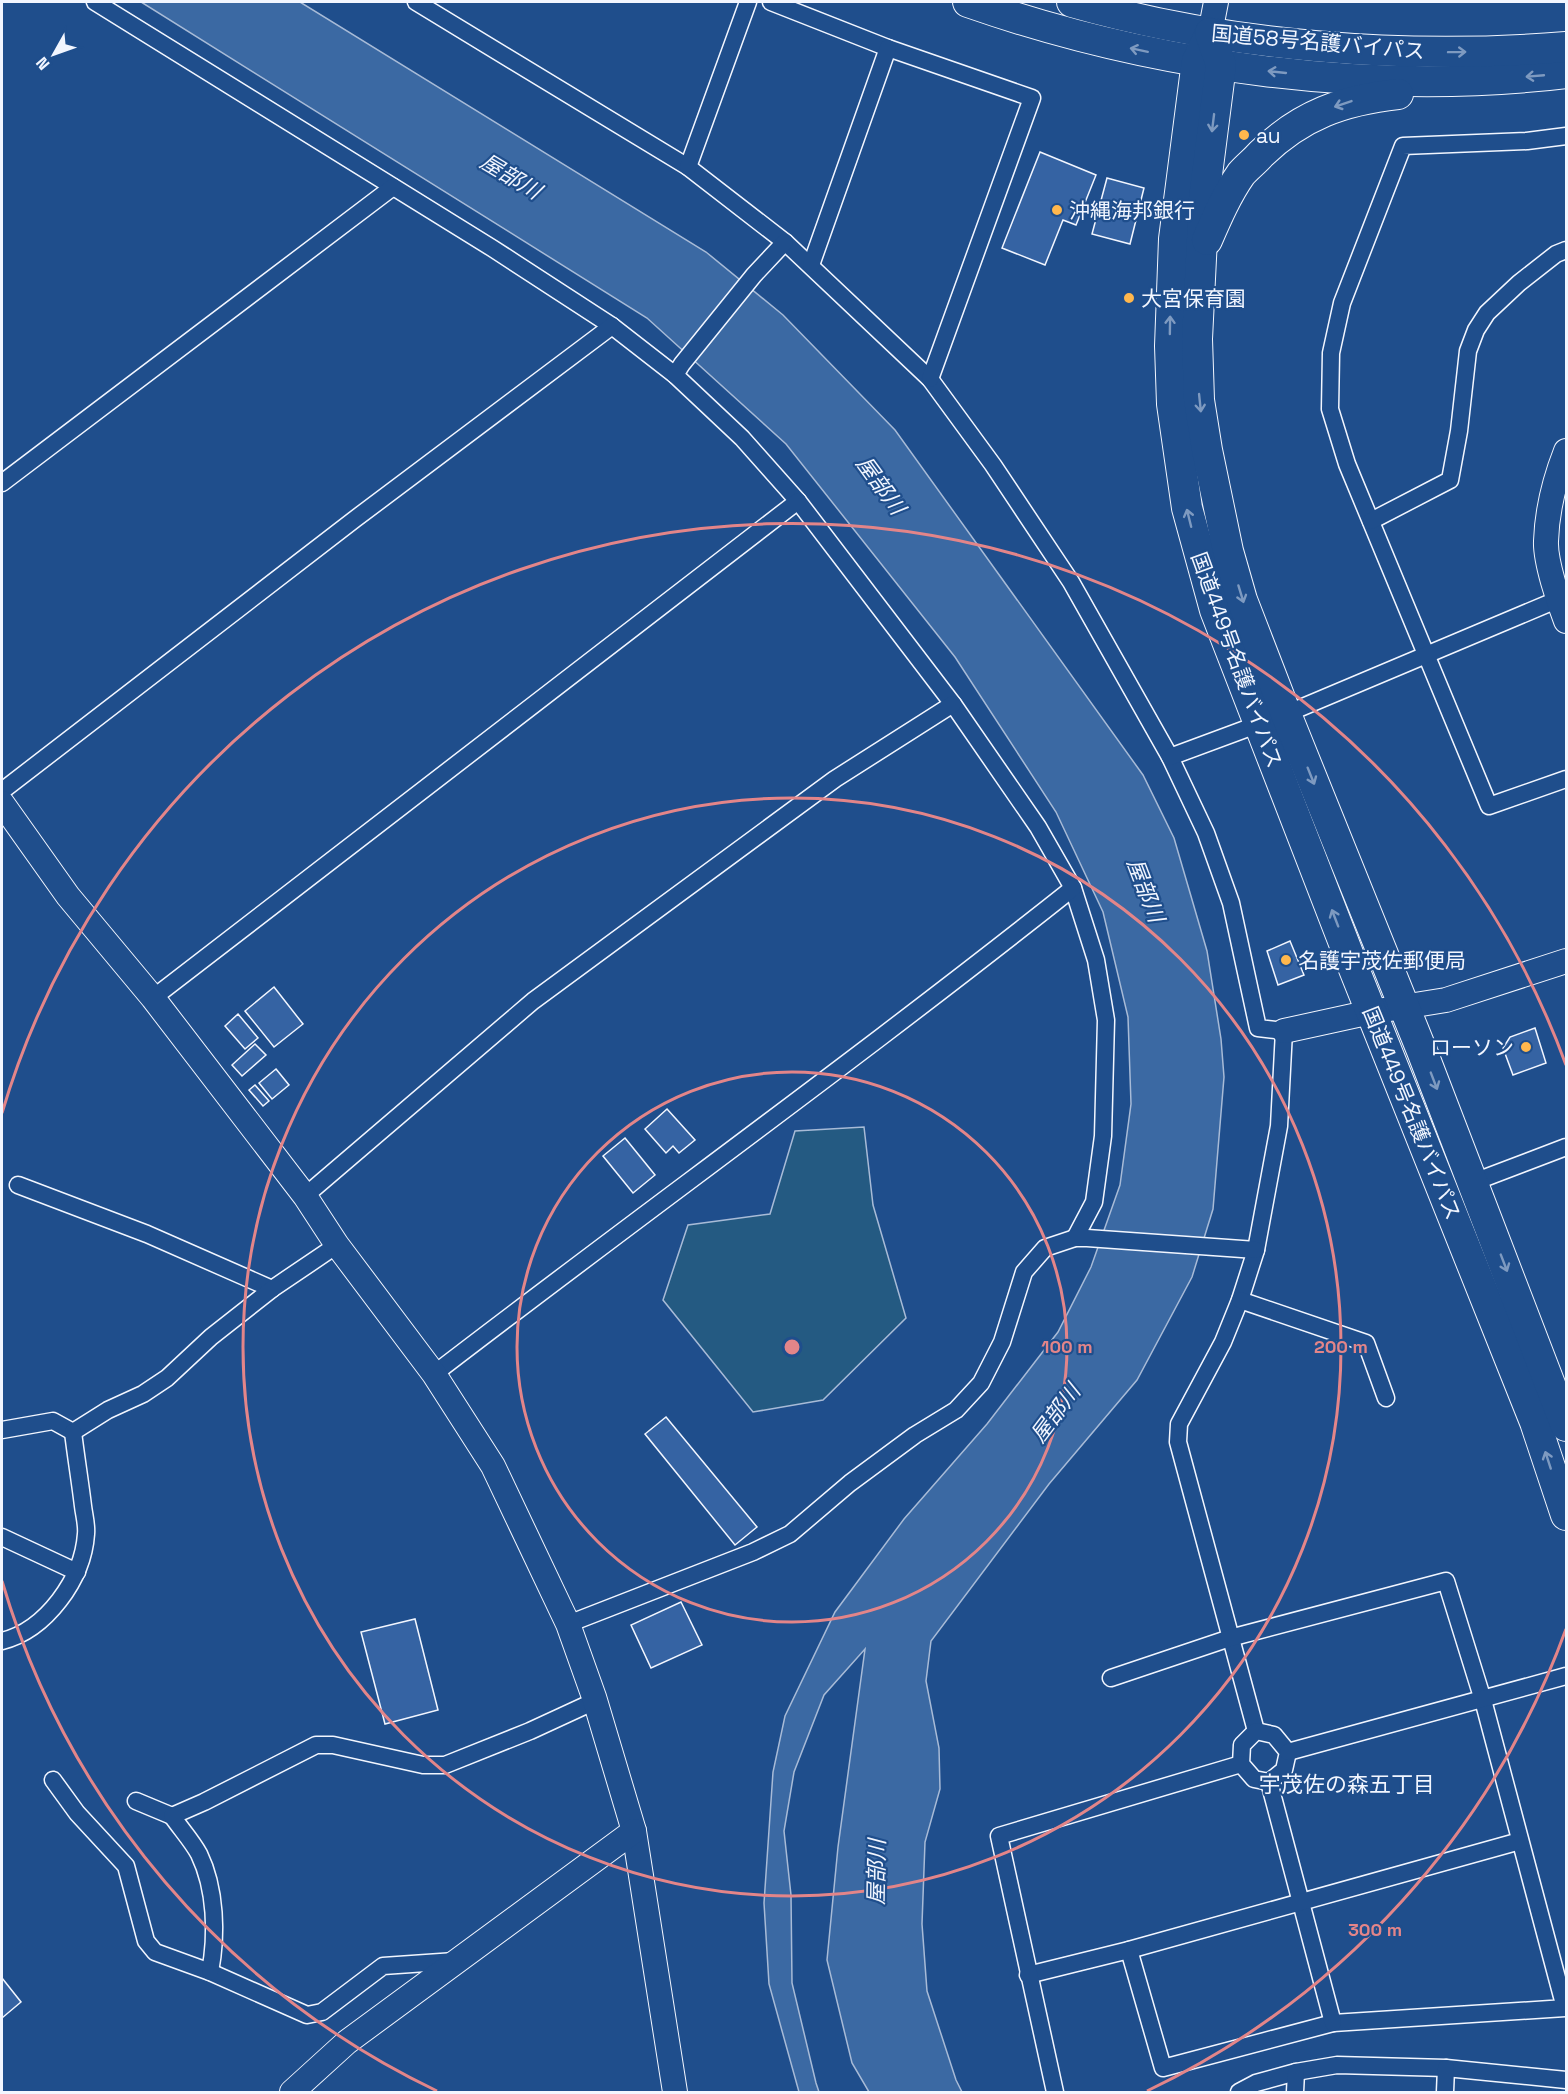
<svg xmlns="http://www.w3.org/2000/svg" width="1568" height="2094" viewBox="0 0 1568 2094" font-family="'Space Grotesk','Noto Sans JP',sans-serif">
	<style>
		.green { fill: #245a82; stroke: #a8bbd7; stroke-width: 1.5 }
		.water { fill: #3b69a3; stroke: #a8bbd7; stroke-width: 1.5 }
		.building { fill: #3563a3; stroke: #f2f6ff; stroke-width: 1.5 }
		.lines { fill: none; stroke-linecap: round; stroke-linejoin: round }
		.street-casing { stroke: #f2f6ff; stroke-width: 19 }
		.secondary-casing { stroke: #f2f6ff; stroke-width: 26 }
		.highway-casing { stroke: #f2f6ff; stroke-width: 32 }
		.street { stroke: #1f4e8c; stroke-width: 16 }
		.secondary { stroke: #1f4e8c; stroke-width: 24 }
		.highway { stroke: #1f4e8c; stroke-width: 30 }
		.oneway { stroke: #7e9ac0 }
		.ring { fill: none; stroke: #e38589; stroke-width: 3 }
		.poi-dot { fill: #ffb74d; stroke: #1f4e8c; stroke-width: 2 }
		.labels { text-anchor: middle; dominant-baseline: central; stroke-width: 4.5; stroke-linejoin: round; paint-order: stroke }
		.street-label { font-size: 21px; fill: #f2f6ff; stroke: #1f4e8c }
		.poi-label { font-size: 21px; fill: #f2f6ff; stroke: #1f4e8c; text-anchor: start }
		.water-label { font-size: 22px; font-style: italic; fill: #f2f6ff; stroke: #1f4e8c }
		.neighbourhood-label { font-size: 22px; fill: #f2f6ff; stroke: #1f4e8c }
		.centre { fill: #e38589; stroke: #1f4e8c; stroke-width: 3 }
		.ring-label { font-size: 18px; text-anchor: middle; font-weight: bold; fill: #e38589; stroke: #1f4e8c; stroke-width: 4.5; stroke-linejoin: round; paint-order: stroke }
	</style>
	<rect width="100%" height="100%" fill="#1f4e8c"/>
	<polygon class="green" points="864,1127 873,1205 906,1318 823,1400 753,1412 663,1300 688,1225 770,1214 795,1131"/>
	<polygon class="water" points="141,2 300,2 706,252 783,315 895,430 1143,775 1174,838 1207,951 1221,1039 1224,1077 1213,1209 1192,1277 1137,1380 1049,1484 931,1641 926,1681 939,1748 940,1789 925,1842 922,1924 927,1991 956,2080 962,2092 869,2092 852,2063 827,1960 838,1847 865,1649 824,1695 794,1772 784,1831 791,1895 792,1983 816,2083 819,2092 799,2092 769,1984 764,1903 773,1772 785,1716 835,1612 904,1519 987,1424 1058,1332 1091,1267 1120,1185 1131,1104 1128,1017 1103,912 1056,812 955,657 786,444 647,318"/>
	<g class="building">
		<polygon points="1040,152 1096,175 1076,225 1063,220 1045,265 1002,248"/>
		<polygon points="1107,178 1144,188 1130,244 1092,234"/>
		<polygon points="1290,941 1304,975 1278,985 1267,951"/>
		<polygon points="274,987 303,1024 274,1047 245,1011"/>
		<polygon points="238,1014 258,1038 245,1049 225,1026"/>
		<polygon points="1535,1028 1546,1063 1513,1075 1503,1048 1510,1037"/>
		<polygon points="255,1044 266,1055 242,1076 232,1065"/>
		<polygon points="276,1069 289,1085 272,1099 259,1083"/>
		<polygon points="255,1085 269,1101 263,1106 249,1090"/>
		<polygon points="667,1109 695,1140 679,1153 673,1146 666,1153 645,1129"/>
		<polygon points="625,1138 655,1175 633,1193 603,1156"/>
		<polygon points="666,1417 757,1527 735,1545 645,1434"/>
		<polygon points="681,1602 702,1645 651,1668 631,1625"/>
		<polygon points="415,1619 438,1710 385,1724 361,1632"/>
		<polygon points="2,1978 21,2002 2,2018"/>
	</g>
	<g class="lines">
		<defs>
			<g id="street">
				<polyline points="95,2 492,248 612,326 675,375 742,438 798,501 953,704 1038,827 1073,888 1096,960 1106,1020 1103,1136 1094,1202 1075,1238"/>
				<polyline points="416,2 688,167 785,242 930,379 993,465 1071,582 1170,757 1206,833 1231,903 1258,1028 1284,1031 1279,1126 1256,1250 1240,1300 1223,1342 1179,1424 1178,1442 1256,1731"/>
				<polyline points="771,2 888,48 1032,98 930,379"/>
				<polyline points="1566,136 1527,141 1403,146 1342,303 1331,353 1330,409 1347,464 1489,806 1566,779"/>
				<polyline points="688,167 748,2"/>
				<polyline points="811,265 888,48"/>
				<polyline points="675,375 682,364 754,275 785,242"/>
				<polyline points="2,483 393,187"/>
				<polyline points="1371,521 1450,480 1459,431 1468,351 1476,330 1487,313 1519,283 1556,254 1566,250"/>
				<polyline points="1286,714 1566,596"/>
				<polyline points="1170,757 1259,724"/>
				<polyline points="2,791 355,519 612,326"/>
				<polyline points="153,998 798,501"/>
				<polyline points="1474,1182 1566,1147"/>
				<polyline points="18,1185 147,1234 272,1289"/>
				<polyline points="305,1196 533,1001 835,779 953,704"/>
				<polyline points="1240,1300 1366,1343 1386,1398"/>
				<path d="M434,1374C646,1211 863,1055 1073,888"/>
				<polyline points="2,1430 53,1421 73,1432"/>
				<polyline points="73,1432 108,1410 143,1394 167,1378 211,1337 272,1289 337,1245"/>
				<polyline points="2,1537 77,1572"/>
				<polyline points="568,1624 753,1552 790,1534 850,1483 915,1435 956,1410 981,1383 1002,1342 1024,1272 1045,1248 1075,1238 1087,1238 1256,1250"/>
				<path d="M2,1641C46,1630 83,1579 86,1534C87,1525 84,1515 83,1506C80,1481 76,1457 73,1432"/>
				<polyline points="1111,1678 1230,1638 1446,1581 1483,1700 1565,2008 1333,2023 1163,2068 1129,1950"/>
				<polygon points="1256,1731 1274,1735 1288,1752 1284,1770 1269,1782 1254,1779 1241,1764 1242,1745"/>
				<polyline points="1288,1752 1566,1676"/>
				<polyline points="53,1780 77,1813 126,1866 146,1941 155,1952 210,1972 307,2015 322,2012 383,1966 455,1961"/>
				<polyline points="1269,1782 1333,2023"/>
				<polyline points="136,1801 172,1816 204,1802 316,1745 333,1745 423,1765 445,1765 530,1731 595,1701"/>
				<path d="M172,1816C181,1829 192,1841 199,1854C216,1889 217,1935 210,1972"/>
				<polyline points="1028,1975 1129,1950 1520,1841"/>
				<polyline points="1055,2092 999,1836 1241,1764"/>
				<polyline points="1239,2092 1256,2083 1296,2072 1337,2065 1446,2068 1566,2080"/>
				<polyline points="1295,2092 1296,2072"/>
				<polyline points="1445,2092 1446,2068"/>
			</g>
			<g id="secondary">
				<polyline points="1210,33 1216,2"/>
				<path d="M1566,451C1555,479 1547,510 1546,541C1545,561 1559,603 1566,621"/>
				<polyline points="2,803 68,896 153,998 305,1196 337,1245 434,1374 493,1466 568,1624 594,1697 634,1831 675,2092"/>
				<polyline points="1284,1031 1371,1012 1446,1000 1566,961"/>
				<polyline points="292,2092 347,2042 634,1831"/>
			</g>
			<g id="highway">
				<path d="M968,2C1154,67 1370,97 1566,73"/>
				<path d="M1072,2C1229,47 1404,60 1566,47"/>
				<polyline points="1210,33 1197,61 1174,239 1170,346 1172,404 1187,508 1215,610 1354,969 1535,1422 1566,1515"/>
				<polyline points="1210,33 1221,65 1204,198 1197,339 1199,400 1207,450 1228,551 1242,600 1286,714 1422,1051 1566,1426"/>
				<path d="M1207,240C1217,217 1227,194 1241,174C1247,167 1255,161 1261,154C1301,115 1343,100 1398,94"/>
			</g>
		</defs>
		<use href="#street" class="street-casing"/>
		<use href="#secondary" class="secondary-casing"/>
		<use href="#highway" class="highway-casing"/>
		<use href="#street" class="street"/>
		<use href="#secondary" class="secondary"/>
		<use href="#highway" class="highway"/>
	</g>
	<defs><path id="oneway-shaft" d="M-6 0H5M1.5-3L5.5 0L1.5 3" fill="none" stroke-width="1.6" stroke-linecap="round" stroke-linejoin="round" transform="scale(1.5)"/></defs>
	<g class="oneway">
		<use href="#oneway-shaft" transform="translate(1139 50) rotate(-168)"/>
		<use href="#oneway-shaft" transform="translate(1457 52) rotate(-1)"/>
		<use href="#oneway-shaft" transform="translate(1277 72) rotate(-174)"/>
		<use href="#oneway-shaft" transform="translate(1535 76) rotate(175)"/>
		<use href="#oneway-shaft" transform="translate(1343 104) rotate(161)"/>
		<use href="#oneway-shaft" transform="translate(1213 123) rotate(97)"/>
		<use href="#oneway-shaft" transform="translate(1170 325) rotate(-89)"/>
		<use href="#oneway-shaft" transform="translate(1200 403) rotate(84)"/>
		<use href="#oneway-shaft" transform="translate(1189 518) rotate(-104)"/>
		<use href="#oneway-shaft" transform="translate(1241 594) rotate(73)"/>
		<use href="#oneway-shaft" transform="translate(1311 776) rotate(68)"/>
		<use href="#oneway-shaft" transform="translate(1335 918) rotate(-111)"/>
		<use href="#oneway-shaft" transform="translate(1434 1081) rotate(69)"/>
		<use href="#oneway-shaft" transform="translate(1504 1263) rotate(69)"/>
		<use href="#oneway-shaft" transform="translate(1548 1460) rotate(-108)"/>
	</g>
	<g class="ring">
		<circle cx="792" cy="1347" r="275"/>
		<circle cx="792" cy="1347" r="549"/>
		<path d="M1566 1629A824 824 0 0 1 1147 2091M437 2091A824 824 0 0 1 2 1581M2 1113A824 824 0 0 1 1566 1065"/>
	</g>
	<g class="poi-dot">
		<circle cx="1244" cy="135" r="6"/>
		<circle cx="1057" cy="210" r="6"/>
		<circle cx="1129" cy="298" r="6"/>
		<circle cx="1286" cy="960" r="6"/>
		<circle cx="1526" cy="1047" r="6"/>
	</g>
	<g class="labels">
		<g class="street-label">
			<text transform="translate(1318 42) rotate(5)">国道58号名護バイパス</text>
			<text transform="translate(1237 660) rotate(70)">国道449号名護バイパス</text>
			<text transform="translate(1412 1113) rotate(68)">国道449号名護バイパス</text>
		</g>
		<g class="poi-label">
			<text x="1256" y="135">au</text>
			<text x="1069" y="210">沖縄海邦銀行</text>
			<text x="1141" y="298">大宮保育園</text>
			<text x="1298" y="960">名護宇茂佐郵便局</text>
			<text x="1514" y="1047" text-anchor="end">ローソン</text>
		</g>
		<g class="water-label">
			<text transform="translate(511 176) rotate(31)">屋部川</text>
			<text transform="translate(881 485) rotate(54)">屋部川</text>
			<text transform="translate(1146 890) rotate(69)">屋部川</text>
			<text transform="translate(1055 1413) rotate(-53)">屋部川</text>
			<text transform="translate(876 1872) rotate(-89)">屋部川</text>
		</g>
		<g class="neighbourhood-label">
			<text x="1347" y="1784">宇茂佐の森五丁目</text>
		</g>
	</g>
	<circle cx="792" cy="1347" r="9" class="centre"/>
	<g class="ring-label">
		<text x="1067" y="1353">100 m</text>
		<text x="1341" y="1353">200 m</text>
		<text x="1375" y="1936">300 m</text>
	</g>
	<rect width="1568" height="2094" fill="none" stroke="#f2f6ff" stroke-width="6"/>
	<g transform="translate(54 54) rotate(230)" stroke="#1f4e8c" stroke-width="4.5" paint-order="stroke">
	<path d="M0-4.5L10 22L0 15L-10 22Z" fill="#f2f6ff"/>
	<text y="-9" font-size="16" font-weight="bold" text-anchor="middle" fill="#f2f6ff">N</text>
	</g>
</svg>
